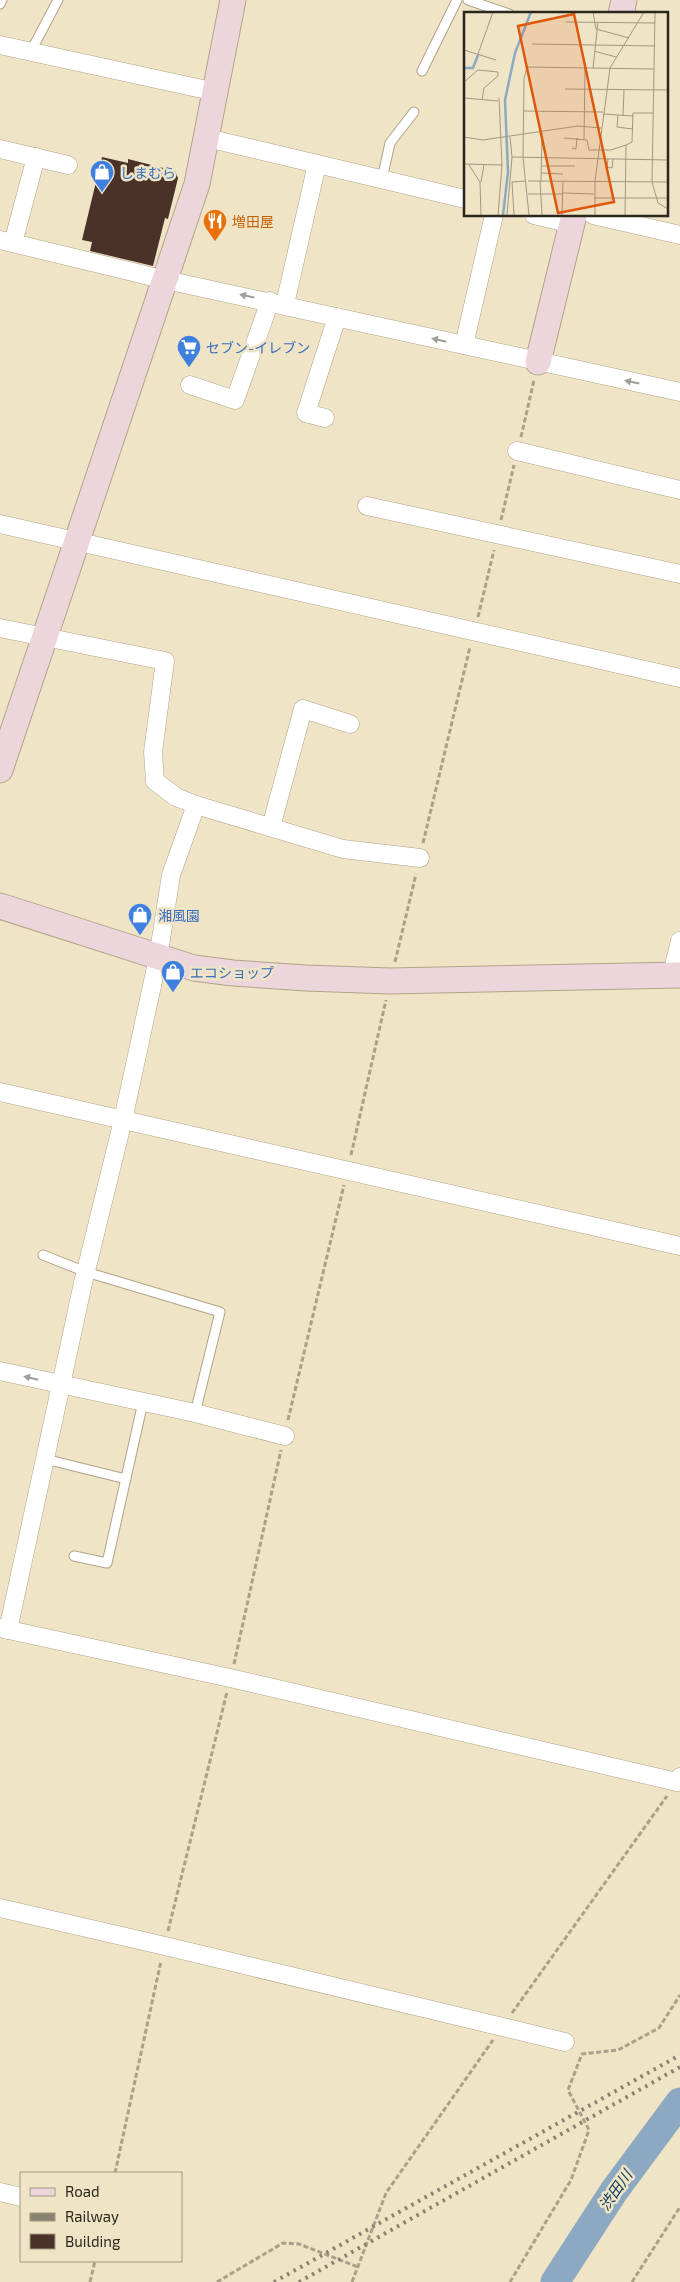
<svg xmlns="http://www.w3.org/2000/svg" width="680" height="2282" viewBox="0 0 680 2282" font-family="'Exo 2','Noto Sans JP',sans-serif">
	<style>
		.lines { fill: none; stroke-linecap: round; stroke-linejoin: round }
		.river { stroke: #8da9c2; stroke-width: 29 }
		.building { fill: #4b3228 }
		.lane-casing { stroke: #b0a488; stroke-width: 11 }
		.street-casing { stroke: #b0a488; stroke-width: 19 }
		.secondary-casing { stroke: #b0a488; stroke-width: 27 }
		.path { stroke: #aaa18a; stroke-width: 3; stroke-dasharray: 5 2.5; stroke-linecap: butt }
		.lane { stroke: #fff; stroke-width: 9 }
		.street { stroke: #fff; stroke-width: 18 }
		.secondary { stroke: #edd6db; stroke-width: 25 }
		.rail { stroke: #89826e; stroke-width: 4; stroke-dasharray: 2.5 5; stroke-linecap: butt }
		.oneway { fill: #a09e99 }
		.labels { text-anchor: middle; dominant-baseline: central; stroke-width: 5; stroke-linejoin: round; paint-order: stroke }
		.shop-label { font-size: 14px; fill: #366cbe; stroke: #efe4c6; text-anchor: start }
		.food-label { font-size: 14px; fill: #c56008; stroke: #efe4c6; text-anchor: start }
		.water-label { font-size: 15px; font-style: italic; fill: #09385b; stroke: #efe4c6 }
		.inset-river { fill: none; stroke: #8da9c2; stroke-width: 2.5 }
		.inset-road { fill: none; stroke: #a19882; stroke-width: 1 }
		.view { fill: #df560d; fill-opacity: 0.15; stroke: #df560d; stroke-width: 2.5 }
		.inset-edge { fill: none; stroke: #2b271c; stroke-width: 2.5 }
	</style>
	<rect width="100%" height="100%" fill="#efe4c6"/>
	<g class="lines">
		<polyline class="river" points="555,2282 614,2191 680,2102"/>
	</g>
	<polygon class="building" points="102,157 128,163 128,159 175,171 178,178 168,219 165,218 153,266 90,251 92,242 82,240"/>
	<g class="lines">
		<defs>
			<g id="lane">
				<polyline points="468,0 509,14"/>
				<polyline points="0,4 2,0"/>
				<polyline points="31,51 58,0"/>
				<polyline points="422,71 457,0"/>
				<polyline points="382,179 390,143 414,112"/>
				<polyline points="43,1255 86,1272 220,1312 195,1413"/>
				<polyline points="45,1459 126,1479"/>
				<polyline points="74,1556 107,1563 143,1402"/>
			</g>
			<g id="street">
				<polyline points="0,45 216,92"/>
				<polyline points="207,138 465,199"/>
				<polyline points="0,149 68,165"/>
				<polyline points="534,215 572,224"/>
				<polyline points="593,215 680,235"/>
				<polyline points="0,240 166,280 680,392"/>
				<polyline points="13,243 36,157"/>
				<polyline points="285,304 317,164"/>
				<polyline points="464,345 494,215"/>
				<polyline points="190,385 235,400 270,301"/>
				<polyline points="325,418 306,413 337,317"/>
				<polyline points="517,451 680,490"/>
				<polyline points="367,506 680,574"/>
				<polyline points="0,524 680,678"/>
				<polyline points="0,628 165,661 153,752 155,781 176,797 196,805 343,849 420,858"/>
				<polyline points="271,827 303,709 350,724"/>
				<polyline points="672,974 680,941"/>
				<polyline points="0,1092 680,1246"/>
				<polyline points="0,1371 195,1413 285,1436"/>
				<polyline points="0,1628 230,1678 677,1782 680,1777"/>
				<polyline points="8,1630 83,1283 123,1120 158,958 171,875 196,805"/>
				<polyline points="0,1908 165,1946 565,2042"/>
				<polyline points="0,2192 21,2197"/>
			</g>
			<g id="secondary">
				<polyline points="621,14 624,0"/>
				<polyline points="538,362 574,215"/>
				<polyline points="0,770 197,184 233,0"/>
				<polyline points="0,906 194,968 233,973 306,978 390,981 680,975"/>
			</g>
		</defs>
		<use href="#lane" class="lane-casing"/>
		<use href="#street" class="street-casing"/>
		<use href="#secondary" class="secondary-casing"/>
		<g class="path">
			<polyline points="521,437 534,380"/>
			<polyline points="501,520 514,465"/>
			<polyline points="478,617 494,550"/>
			<polyline points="423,843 470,647"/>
			<polyline points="395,962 416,874"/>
			<polyline points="351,1155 386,1000"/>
			<polyline points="288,1420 344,1185"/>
			<polyline points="234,1664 281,1450"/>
			<polyline points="168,1931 227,1692"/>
			<polyline points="512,2013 667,1796"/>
			<polyline points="115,2173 161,1961"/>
			<polyline points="90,2282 95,2261"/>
			<polyline points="217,2282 283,2243 299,2244 358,2267"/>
			<polyline points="352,2282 386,2193 493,2040"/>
			<polyline points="510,2282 571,2180 589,2130 568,2090 582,2054 618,2050 659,2028 680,1995"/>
			<polyline points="632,2282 680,2207"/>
		</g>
		<use href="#lane" class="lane"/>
		<use href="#street" class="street"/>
		<use href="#secondary" class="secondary"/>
		<g class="rail">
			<polyline points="274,2282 680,2055"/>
			<polyline points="299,2282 680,2067"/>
		</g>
	</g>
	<defs><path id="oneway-solid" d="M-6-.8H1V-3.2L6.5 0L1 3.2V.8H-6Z" transform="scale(1.25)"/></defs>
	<g class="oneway">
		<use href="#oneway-solid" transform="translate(247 296) rotate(-168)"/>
		<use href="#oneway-solid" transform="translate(439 340) rotate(-167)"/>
		<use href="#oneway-solid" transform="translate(632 382) rotate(-168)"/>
		<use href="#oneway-solid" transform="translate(31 1378) rotate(-167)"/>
	</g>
	<defs>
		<symbol id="shop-pin" viewBox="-11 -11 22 30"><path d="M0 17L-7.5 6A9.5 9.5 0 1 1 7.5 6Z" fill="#3f7fe0" stroke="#efe4c6"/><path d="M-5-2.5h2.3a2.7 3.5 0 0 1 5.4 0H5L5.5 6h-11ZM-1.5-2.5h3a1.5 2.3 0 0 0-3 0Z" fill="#fff"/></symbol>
		<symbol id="restaurant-pin" viewBox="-11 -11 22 30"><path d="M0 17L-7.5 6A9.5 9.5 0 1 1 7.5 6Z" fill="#e8710a" stroke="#efe4c6"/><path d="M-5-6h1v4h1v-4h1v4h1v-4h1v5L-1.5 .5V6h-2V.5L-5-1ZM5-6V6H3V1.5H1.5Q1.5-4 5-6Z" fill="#fff"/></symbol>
		<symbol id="supermarket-pin" viewBox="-11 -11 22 30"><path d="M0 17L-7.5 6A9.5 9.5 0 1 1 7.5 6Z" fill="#3f7fe0" stroke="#efe4c6"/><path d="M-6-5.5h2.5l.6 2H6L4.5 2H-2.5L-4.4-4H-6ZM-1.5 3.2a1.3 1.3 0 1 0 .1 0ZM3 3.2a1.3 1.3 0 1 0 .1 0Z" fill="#fff"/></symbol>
	</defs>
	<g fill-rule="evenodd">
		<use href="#shop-pin" x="88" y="158" width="28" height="38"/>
		<use href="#restaurant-pin" x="201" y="207" width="28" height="38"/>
		<use href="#supermarket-pin" x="175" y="333" width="28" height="38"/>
		<use href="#shop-pin" x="126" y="901" width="28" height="38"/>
		<use href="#shop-pin" x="159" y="958" width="28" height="38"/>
	</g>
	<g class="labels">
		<g class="shop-label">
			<text x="120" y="172">しまむら</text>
			<text x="206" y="347">セブン-イレブン</text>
			<text x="158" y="915">湘風園</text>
			<text x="190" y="972">エコショップ</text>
		</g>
		<g class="food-label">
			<text x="232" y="221">増田屋</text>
		</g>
		<g class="water-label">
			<text transform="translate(615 2190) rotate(-55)">渋田川</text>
		</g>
	</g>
	<g transform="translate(464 12)">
		<rect width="204" height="204" fill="#efe4c6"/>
		<path class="inset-river" d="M0,56H9L14,43M39,203L44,160L41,88L51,41L67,0"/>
		<path class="inset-road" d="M129,0L132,17L165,26M191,0L188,170L194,191L204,197M102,10L191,11M68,32L191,34M0,38L32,48M130,39L152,45M14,42L29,0M129,56L134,10M0,70L14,58L34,60V64L20,76L18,88M101,77L204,78M0,86L34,89M59,99L139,100M139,102L169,104M154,103L153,115L169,117M159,104L160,78M0,125L19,128L114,114L137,116M100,126L123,128L125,138H147L162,133M120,127L121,56M108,136L112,137L113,126M48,145L204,148M144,147L143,155L148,156L149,147M0,152L38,153M5,153L16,170L17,203M77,154H111M77,161L99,162M64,169L204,170M76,169L78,203M77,169L78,121M17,170L20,153M99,181L130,182M64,182H99M130,186H204M34,203L38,153L35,86M43,203L48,145L46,125M50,203L48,170L62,169M65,203L59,145L60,67L63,55L190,57M98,203L99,169M131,203V169L146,56L180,0M161,203L162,133L168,130L169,101H189"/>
		<path class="view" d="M110,2L150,190L94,201L54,14Z"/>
		<rect width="204" height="204" class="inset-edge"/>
	</g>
	<rect x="20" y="2172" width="162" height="90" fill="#efe4c6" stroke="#a19882"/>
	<rect x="30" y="2188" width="25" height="8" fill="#edd6db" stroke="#a19882"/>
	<text x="65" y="2197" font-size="15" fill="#2b271c">Road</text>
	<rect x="30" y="2213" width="25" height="8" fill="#89826e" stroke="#a19882"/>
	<text x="65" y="2222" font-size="15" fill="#2b271c">Railway</text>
	<rect x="30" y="2234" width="25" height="15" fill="#4b3228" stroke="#a19882"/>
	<text x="65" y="2247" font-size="15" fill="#2b271c">Building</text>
</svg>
